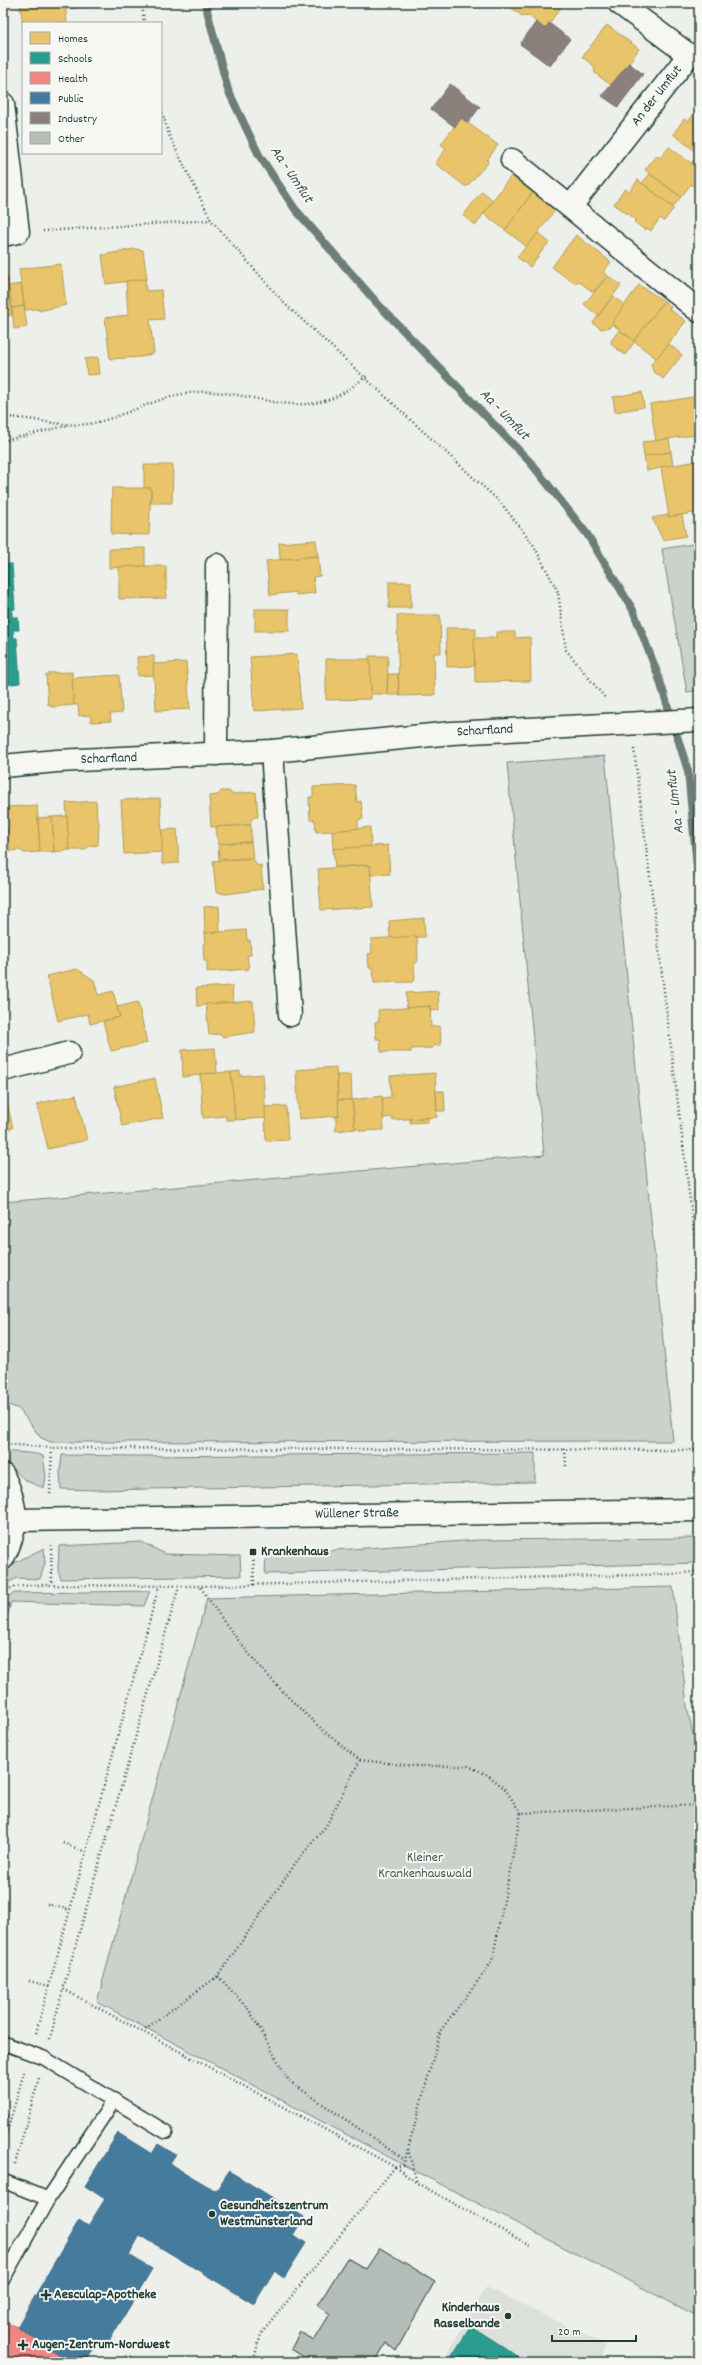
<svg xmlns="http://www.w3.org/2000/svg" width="702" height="2365" viewBox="0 0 702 2365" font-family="Dekko,sans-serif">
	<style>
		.built { fill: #dce0db }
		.green { fill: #cbd2cc; stroke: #758880 }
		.homes { fill: #e9c46a; stroke: #ac9c5a }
		.schools { fill: #2a9d8f; stroke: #278074 }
		.health { fill: #f28482; stroke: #b36f6b }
		.public { fill: #457b9d; stroke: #3a687e }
		.industry { fill: #8a817c; stroke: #6a6d66 }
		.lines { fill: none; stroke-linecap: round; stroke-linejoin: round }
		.stream { stroke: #6c7e77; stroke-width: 8 }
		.building { fill: #b4bdb8; stroke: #1f3d34 }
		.lane-casing { stroke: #1f3d34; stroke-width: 16 }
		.street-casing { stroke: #1f3d34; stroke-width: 25 }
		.secondary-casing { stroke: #1f3d34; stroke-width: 25 }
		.path { stroke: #1f3d34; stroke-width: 2.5; stroke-dasharray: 1 3; stroke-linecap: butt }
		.lane { stroke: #f6f6f2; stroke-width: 13 }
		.street { stroke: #f6f6f2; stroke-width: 22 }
		.secondary { stroke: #f6f6f2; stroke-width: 22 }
		.poi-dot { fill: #1f3d34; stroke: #f6f6f2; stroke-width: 1.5 }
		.labels { text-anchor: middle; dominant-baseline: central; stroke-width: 4; stroke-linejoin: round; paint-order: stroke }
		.street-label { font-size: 14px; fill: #1f3d34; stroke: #f6f6f2 }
		.poi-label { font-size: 14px; font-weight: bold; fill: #1f3d34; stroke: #f6f6f2; text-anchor: start }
		.park-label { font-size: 14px; fill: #415b52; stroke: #f6f6f2 }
		.water-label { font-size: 15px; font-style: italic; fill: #3f5850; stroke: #f6f6f2 }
	</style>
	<rect width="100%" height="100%" fill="#edefea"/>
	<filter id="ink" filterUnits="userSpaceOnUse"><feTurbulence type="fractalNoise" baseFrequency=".025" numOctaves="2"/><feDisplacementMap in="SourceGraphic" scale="8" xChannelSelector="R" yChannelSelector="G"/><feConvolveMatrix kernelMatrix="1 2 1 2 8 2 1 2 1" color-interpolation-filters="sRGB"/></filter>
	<g filter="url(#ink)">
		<polygon class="built" points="486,2287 606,2345 599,2362 442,2362"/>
		<g class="green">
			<polygon points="699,543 699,690 687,692 662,549"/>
			<polygon points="605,756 673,1441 51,1442 41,1438 19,1409 3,1403 3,1202 544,1155 507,763"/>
			<path d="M3,1450C17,1454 29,1451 43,1456L46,1477L44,1488L26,1481L3,1459Z"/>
			<polygon points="535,1453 535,1482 95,1490 61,1489 60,1472 62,1455 135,1456"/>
			<polygon points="696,1538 698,1563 265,1574 266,1555 478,1540"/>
			<polygon points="142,1542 165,1554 240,1556 241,1576 61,1579 58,1571 59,1546"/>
			<polygon points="44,1548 45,1563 40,1579 17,1578 3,1585 3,1574 16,1562"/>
			<polygon points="673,1587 687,1706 699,1765 699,2317 415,2171 97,2002 207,1598"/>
			<polygon points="150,1591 144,1606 11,1602 3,1631 3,1601 8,1596 15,1593"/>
		</g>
		<g class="homes">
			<polygon points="29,3 65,3 67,23 23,23 23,26 20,4"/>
			<polygon points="65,3 85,3 85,7 66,9"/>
			<polygon points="450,3 470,3 464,6"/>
			<polygon points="511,3 564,3 545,29 528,15 522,16 512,8"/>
			<polygon points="607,25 639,49 612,86 595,73 594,66 582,57"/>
			<polygon points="697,110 699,112 699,154 673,134 684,119 688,122"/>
			<polygon points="461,118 498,145 487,160 488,163 466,187 435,163 446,149 441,144"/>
			<polygon points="669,147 699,169 699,182 695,188 691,184 681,197 645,170 656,155 660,158"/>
			<polygon points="699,154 699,169 691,163"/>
			<polygon points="650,174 681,197 673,207 642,183"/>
			<polygon points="511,176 533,192 505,230 483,213"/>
			<polygon points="638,180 674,208 664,221 660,218 651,231 647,228 645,230 634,222 636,220 614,204 625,189 629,192"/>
			<polygon points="482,191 493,200 476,225 463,216"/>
			<polygon points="533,192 556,209 527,247 505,230"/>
			<polygon points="538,233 549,242 530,267 517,257"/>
			<polygon points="576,235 611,262 603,272 608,276 593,292 578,281 575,284 552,267"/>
			<polygon points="134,249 143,250 147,279 106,284 102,255"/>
			<polygon points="61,264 66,305 39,311 38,309 25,310 19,269"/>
			<polygon points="608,276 621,285 598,316 584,304"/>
			<polygon points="8,277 12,315 3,316 3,278"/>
			<polygon points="145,279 146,291 161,290 164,319 150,320 154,353 142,357 110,359 105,318 128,315 126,281"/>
			<polygon points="21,284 24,306 12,308 9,286"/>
			<polygon points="639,285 664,301 634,341 611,323"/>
			<polygon points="613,296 624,305 610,327 601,329 593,323"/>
			<polygon points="664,301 671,307 669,309 686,321 657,359 634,341"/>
			<polygon points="24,306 27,327 14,329 12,308"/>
			<polygon points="619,330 635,341 625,355 612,345 611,341"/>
			<polygon points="669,344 682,355 663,379 653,371 651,364"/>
			<polygon points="98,357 100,374 87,375 85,359"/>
			<polygon points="642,392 644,407 615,412 613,397"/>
			<polygon points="699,396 699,434 656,441 650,404"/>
			<polygon points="669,439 671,452 644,456 642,442"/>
			<polygon points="671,452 673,465 647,471 644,456"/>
			<polygon points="699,461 699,512 669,517 661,467"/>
			<polygon points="144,465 173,465 172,503 151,503 151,488 144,488"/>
			<polygon points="112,488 151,488 149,535 111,534"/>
			<polygon points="668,515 669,517 682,515 686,536 663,540 652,518"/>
			<polygon points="316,540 318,556 280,560 279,543"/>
			<polygon points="145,548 145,566 109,568 109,549"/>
			<polygon points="318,556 320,576 313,577 315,593 296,595 296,592 270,595 266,561"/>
			<polygon points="145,566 166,566 166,598 119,599 119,567"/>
			<rect x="389" y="582" width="22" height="26"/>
			<rect x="255" y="609" width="34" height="22"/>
			<polygon points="397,615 440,615 441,653 434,653 435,695 399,696"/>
			<polygon points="446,628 476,628 475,666 447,667"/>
			<polygon points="496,632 515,632 515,638 530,637 531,681 475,682 474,638 496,638"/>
			<polygon points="297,654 301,708 254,711 250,657"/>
			<polygon points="154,656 154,675 138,676 137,657"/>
			<polygon points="369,656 388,656 387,694 371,694"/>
			<polygon points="326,659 370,659 371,699 326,700"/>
			<polygon points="186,662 190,709 156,711 153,664"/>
			<polygon points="72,672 74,705 51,707 51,704 48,705 46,675 49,675 49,673"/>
			<polygon points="388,674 398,674 399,695 387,695"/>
			<polygon points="119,675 122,713 110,714 111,721 91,722 90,715 79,716 78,705 74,705 72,678"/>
			<polygon points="355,785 357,802 361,801 363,819 358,820 358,829 316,832 315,820 310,820 309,797 313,797 313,787"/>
			<polygon points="221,791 229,791 232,794 256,792 258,817 254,817 250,822 251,825 211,827 209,796 218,795"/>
			<polygon points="160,798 163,852 124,854 121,800"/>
			<polygon points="96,801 97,820 99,822 98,845 89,846 85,850 69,850 66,803"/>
			<polygon points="37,805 40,852 24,853 20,850 10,851 7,828 9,826 8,807"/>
			<polygon points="67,816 69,850 54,852 52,817"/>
			<polygon points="52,817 54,852 40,852 38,818"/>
			<polygon points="251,825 251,842 218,844 216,827"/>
			<polygon points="370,827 371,847 333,849 332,831"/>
			<polygon points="177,829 179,863 162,864 162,830"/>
			<polygon points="251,842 253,858 219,860 218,844"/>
			<polygon points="388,845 390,874 371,875 370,865 335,867 333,849"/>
			<polygon points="253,858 257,866 261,865 263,889 226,894 216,892 213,861"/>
			<polygon points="370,865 373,907 321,910 318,869"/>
			<polygon points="219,906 220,932 205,933 204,907"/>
			<polygon points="424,918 425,937 390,938 389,921"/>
			<polygon points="246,930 247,940 250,940 251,955 247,955 249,969 207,972 207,961 204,961 203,944 206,944 205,933"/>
			<polygon points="417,936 418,961 414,965 415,979 412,982 374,983 373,968 369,968 368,954 372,953 371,939"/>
			<polygon points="77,969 94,980 98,995 113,991 120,1017 90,1024 88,1014 58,1021 47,976"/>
			<polygon points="232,986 233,1002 197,1006 196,988"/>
			<polygon points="438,991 439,1010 431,1011 430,1006 407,1008 406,993"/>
			<polygon points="253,1001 255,1032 222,1037 219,1034 209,1035 206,1004"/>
			<polygon points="138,1002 147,1043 111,1051 103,1021 120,1017 117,1007"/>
			<polygon points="430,1006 431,1027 440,1026 441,1045 433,1046 433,1048 411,1049 411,1052 381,1052 380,1039 376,1039 375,1022 379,1022 378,1010"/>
			<polygon points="215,1048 217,1073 183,1077 182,1050"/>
			<polygon points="336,1067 339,1116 299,1119 296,1070"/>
			<polygon points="240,1071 240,1076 263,1074 266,1118 235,1120 231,1072"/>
			<polygon points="231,1072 235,1120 226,1120 226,1116 203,1118 200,1074"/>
			<polygon points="435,1073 437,1117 392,1120 393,1117 383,1118 382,1098 391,1097 390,1076"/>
			<polygon points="337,1075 351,1075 352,1100 338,1100"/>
			<polygon points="155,1078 163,1118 122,1126 114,1087"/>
			<polygon points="436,1091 444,1091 445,1111 437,1111"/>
			<polygon points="3,1094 5,1094 13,1128 3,1131"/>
			<polygon points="76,1095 87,1140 48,1149 37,1104"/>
			<polygon points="382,1096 384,1130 360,1131 360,1129 355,1129 352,1100"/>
			<polygon points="338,1100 352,1100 355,1129 336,1131 336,1116 339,1116"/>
			<polygon points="286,1106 288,1140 266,1141 265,1107"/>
			<polygon points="428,1118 428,1122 410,1123 410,1119"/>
		</g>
		<g class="schools">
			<polygon points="3,535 5,535 7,564 12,564 15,609 12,610 12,617 18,617 19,630 13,630 14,638 17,638 20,683 3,685"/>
			<polygon points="471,2326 527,2362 448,2362"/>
		</g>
		<polygon class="health" points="3,2321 17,2327 70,2362 3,2362"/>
		<polygon class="public" points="118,2133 152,2154 158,2144 176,2155 170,2164 216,2191 229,2171 304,2217 293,2235 306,2243 284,2278 274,2271 254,2304 140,2235 129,2255 152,2269 105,2348 97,2343 86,2362 70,2362 17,2327 79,2220 88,2226 105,2199 85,2186"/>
		<g class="industry">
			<polygon points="536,22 545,29 549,23 570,39 550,66 520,44"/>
			<polygon points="629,63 643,74 618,107 602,96"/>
			<polygon points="450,84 480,107 468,123 461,118 455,127 431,109"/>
		</g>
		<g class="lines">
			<polyline class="stream" points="205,3 228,90 259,155 295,209 377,303 531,463 587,534 633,610 658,675 688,771 699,888"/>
		</g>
		<polygon class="building" points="380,2248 435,2281 396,2351 386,2343 375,2362 312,2362 291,2349 300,2332 314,2340 330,2314 318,2305 347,2258 366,2269"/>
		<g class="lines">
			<defs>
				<g id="lane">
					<polyline points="3,2043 44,2058 166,2132"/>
					<polyline points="3,2181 48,2199"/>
					<polyline points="3,2279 48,2199 114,2100"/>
				</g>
				<g id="street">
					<polyline points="3,104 18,232 3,235"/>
					<polyline points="512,160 699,311"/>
					<polyline points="571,206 689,55 619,3"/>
					<polyline points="272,751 290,1015"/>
					<polyline points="216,754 217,565"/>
					<polyline points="3,766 57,761 272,751 452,733 699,720"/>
					<polyline points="3,1070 69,1053"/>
				</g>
				<g id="secondary">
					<path d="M3,1475C18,1506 19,1527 3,1558"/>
					<polyline points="16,1520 699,1510"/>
				</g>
			</defs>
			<use href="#lane" class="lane-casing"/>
			<use href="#street" class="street-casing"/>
			<use href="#secondary" class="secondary-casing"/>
			<g class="path">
				<polyline points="142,3 144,23"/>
				<polyline points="161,109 169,135 211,220 285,304 501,503 533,544 558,592 566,650 606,699"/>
				<polyline points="43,231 211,220"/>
				<path d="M3,417C34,417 63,429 94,423C129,415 162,394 198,392C244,389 289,416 333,398C345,393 356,384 367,376"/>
				<polyline points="3,441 66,426"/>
				<polyline points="634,749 699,1273"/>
				<polyline points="3,1442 6,1444 52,1448 699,1450"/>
				<polyline points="565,1449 566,1467"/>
				<polyline points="699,1486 699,1406"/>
				<polyline points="50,1494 52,1448"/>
				<polyline points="51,1545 52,1585"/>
				<polyline points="253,1552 254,1585"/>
				<polyline points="179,1586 63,1989 395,2167 261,2334 253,2362"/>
				<polyline points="3,1592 13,1587 32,1585 200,1586 676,1574 699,1571"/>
				<polyline points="360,1760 413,1766 468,1766 488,1775 505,1789 521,1813"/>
				<polyline points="63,1843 86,1852"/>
				<polyline points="47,1904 70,1910"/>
				<polyline points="218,1976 249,2010 289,2081 405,2160"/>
				<polyline points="29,1981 49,1986"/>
				<path d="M142,2031L218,1976L297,1861L326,1826L360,1760C299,1715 240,1650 200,1586"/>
				<polyline points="36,2033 159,1586"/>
				<polyline points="50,2039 63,1989"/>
				<polyline points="3,2115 11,2117"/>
				<polyline points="3,2146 24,2072"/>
				<polyline points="408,2149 417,2183"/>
				<polyline points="15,2164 39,2078"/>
				<polyline points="395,2167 403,2165 405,2160 441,2030 492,1962 521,1813 699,1805"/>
				<polyline points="395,2167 417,2183 531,2246"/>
			</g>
			<use href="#lane" class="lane"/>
			<use href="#street" class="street"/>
			<use href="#secondary" class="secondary"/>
		</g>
	</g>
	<g class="poi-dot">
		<rect x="249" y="1548" width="8" height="8" rx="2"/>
		<circle cx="212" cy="2214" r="4"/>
		<path d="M44 2289h4v4h4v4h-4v4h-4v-4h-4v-4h4z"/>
		<circle cx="508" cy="2316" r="4"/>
		<path d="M21 2339h4v4h4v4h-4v4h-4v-4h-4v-4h4z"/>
	</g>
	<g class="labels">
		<g class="street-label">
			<text transform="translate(657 96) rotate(-52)">An der Umflut</text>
			<text transform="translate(485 731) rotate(-3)">Scharfland</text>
			<text transform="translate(109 759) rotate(-2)">Scharfland</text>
			<text transform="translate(357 1514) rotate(-1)">Wüllener Straße</text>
		</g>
		<g class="poi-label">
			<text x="261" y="1552">Krankenhaus</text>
			<text x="220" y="2206">Gesundheitszentrum<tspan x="220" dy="16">Westmünsterland</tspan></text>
			<text x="54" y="2295">Aesculap-Apotheke</text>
			<text x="500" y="2308" text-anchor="end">Kinderhaus<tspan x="500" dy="16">Rasselbande</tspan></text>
			<text x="32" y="2345">Augen-Zentrum-Nordwest</text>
		</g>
		<g class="park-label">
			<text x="425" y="1858">Kleiner<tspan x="425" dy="16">Krankenhauswald</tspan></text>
		</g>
		<g class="water-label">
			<text transform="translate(291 175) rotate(56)">Aa - Umflut</text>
			<text transform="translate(504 415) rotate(46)">Aa - Umflut</text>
			<text transform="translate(676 802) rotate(-97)">Aa - Umflut</text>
		</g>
	</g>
	<rect width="702" height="2365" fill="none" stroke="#f6f6f2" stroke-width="16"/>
	<rect x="8" y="8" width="686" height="2349" fill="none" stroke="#1f3d34" stroke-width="1.5" filter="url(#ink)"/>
	<rect x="22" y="22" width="140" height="132" fill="#f6f6f2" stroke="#a0aca6"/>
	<rect x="30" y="32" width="20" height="12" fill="#e9c46a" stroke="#a0aca6"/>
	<text x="58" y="42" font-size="12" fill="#1f3d34">Homes</text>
	<rect x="30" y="52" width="20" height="12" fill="#2a9d8f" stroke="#a0aca6"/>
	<text x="58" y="62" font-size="12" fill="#1f3d34">Schools</text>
	<rect x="30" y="72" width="20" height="12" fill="#f28482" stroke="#a0aca6"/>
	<text x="58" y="82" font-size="12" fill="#1f3d34">Health</text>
	<rect x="30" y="92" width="20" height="12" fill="#457b9d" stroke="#a0aca6"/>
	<text x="58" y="102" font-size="12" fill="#1f3d34">Public</text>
	<rect x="30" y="112" width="20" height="12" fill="#8a817c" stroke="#a0aca6"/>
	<text x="58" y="122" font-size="12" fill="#1f3d34">Industry</text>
	<rect x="30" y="132" width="20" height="12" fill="#b4bdb8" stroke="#a0aca6"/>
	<text x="58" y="142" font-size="12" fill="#1f3d34">Other</text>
	<path d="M552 2335v6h84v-6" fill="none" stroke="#1f3d34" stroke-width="2"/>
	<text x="558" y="2335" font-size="12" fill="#1f3d34" stroke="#f6f6f2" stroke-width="3" paint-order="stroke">20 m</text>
</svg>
